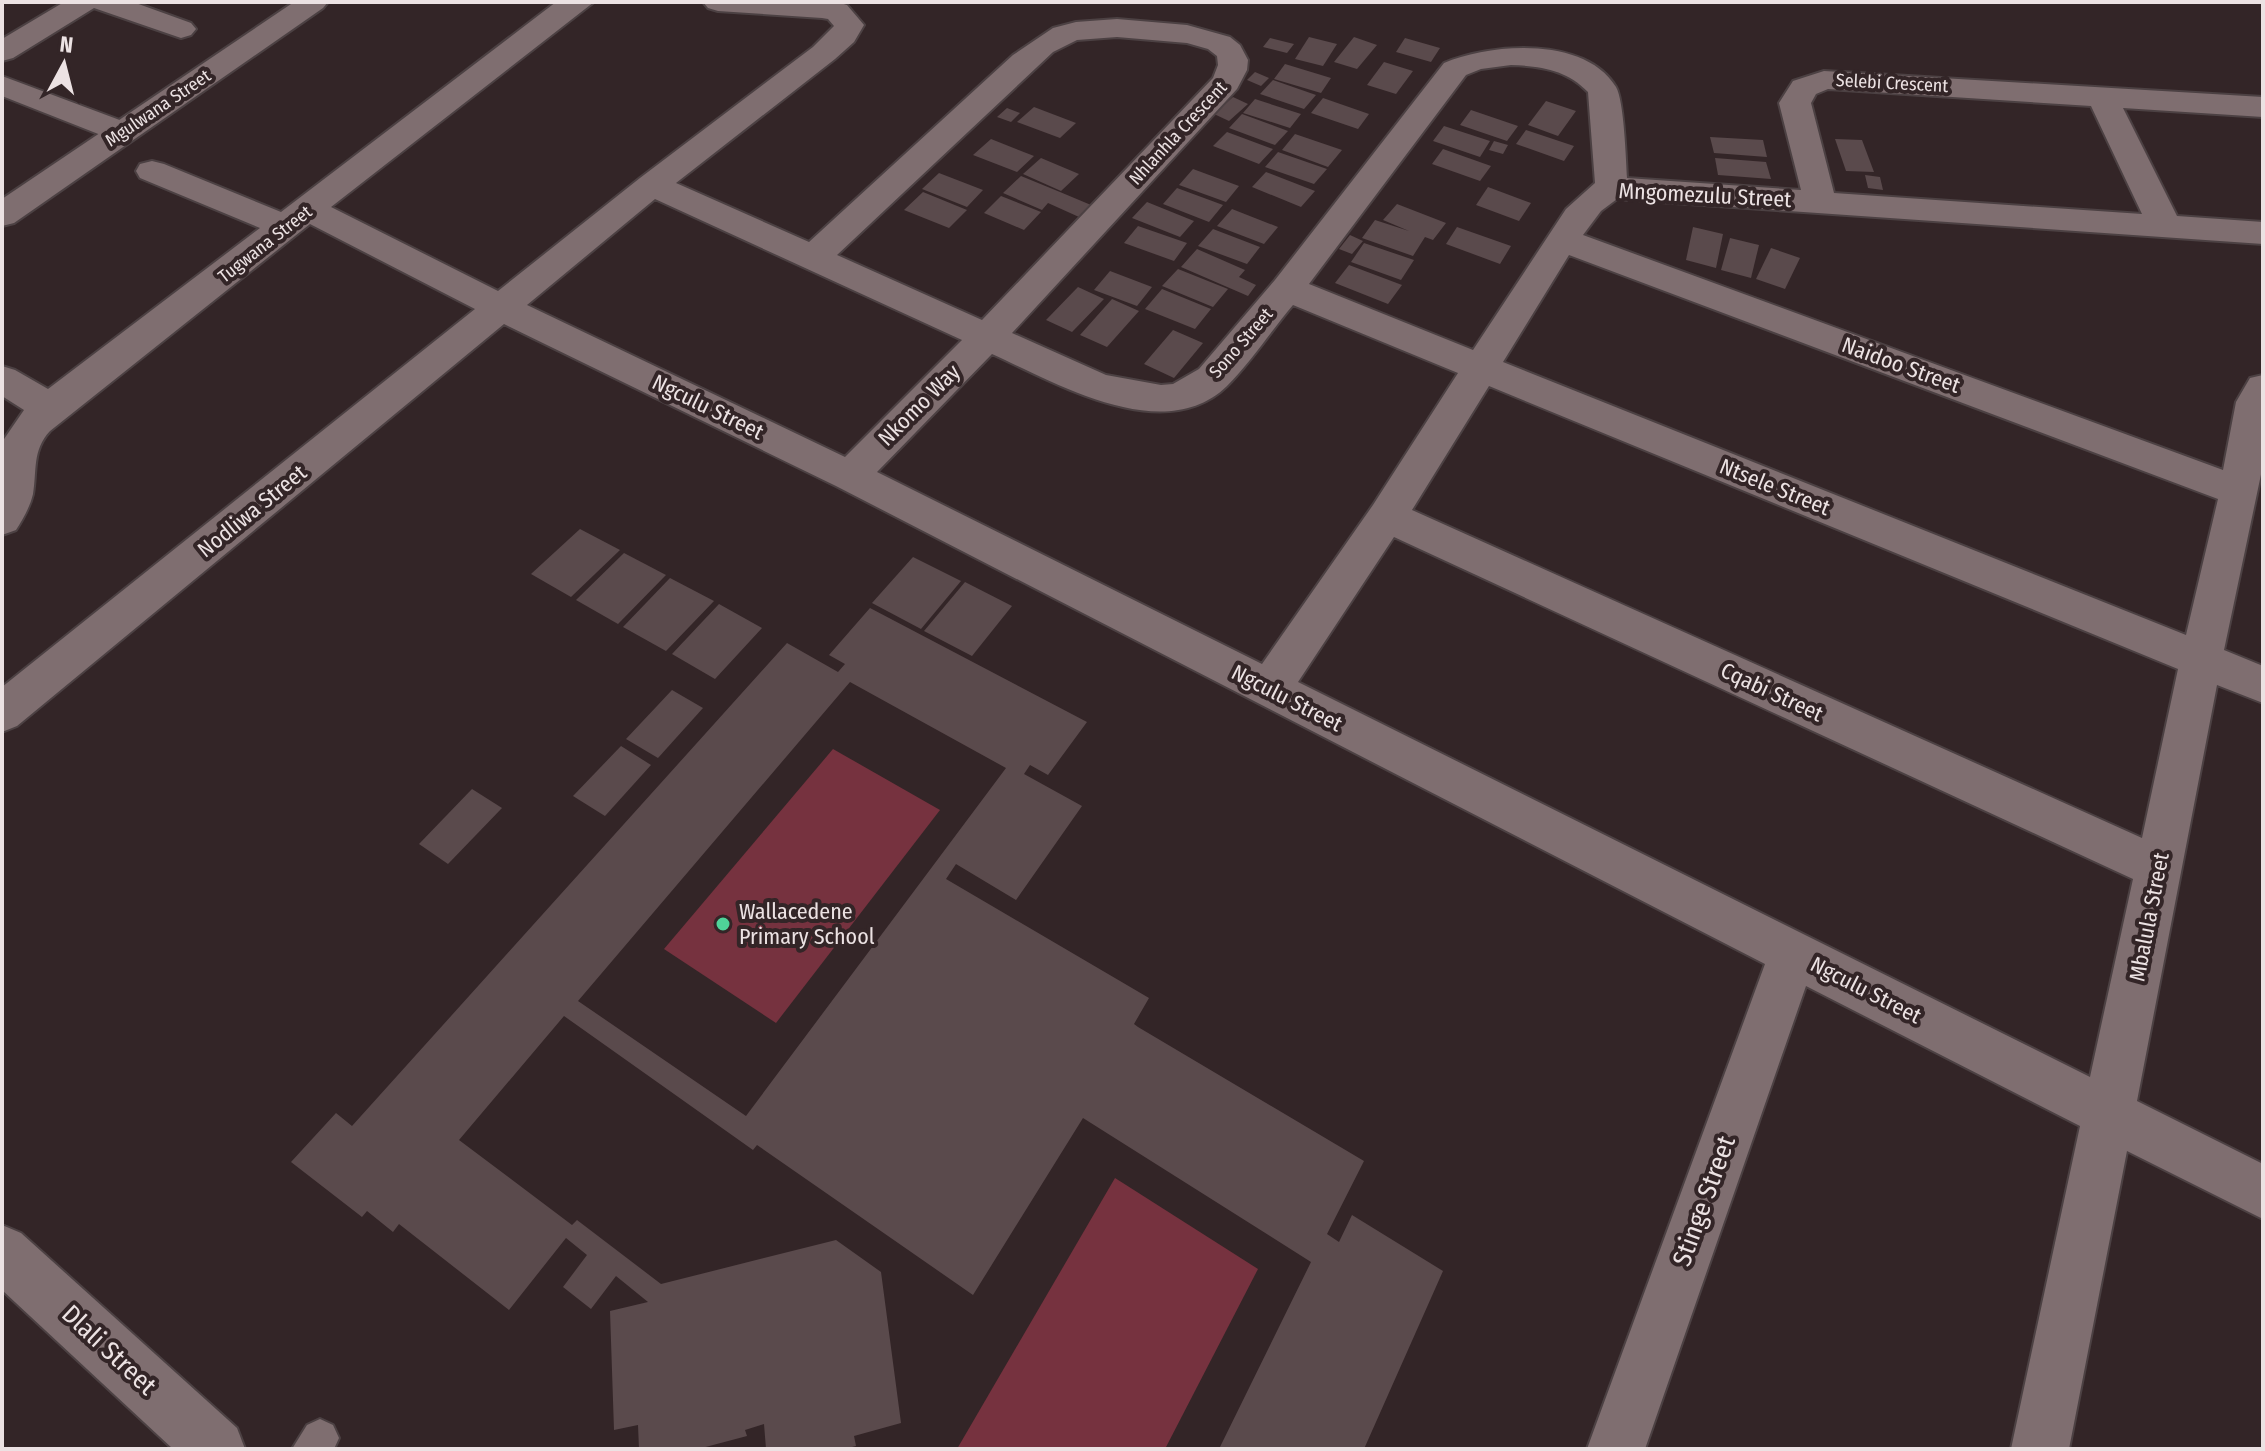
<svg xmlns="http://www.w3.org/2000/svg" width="2265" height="1451" viewBox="0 0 2265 1451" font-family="'Fira Sans Condensed',sans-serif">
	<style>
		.green { fill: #76323f }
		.building { fill: #5a4a4c; fill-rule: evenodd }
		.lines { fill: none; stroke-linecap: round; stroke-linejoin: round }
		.service-casing { stroke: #4c4143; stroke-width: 4 }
		.minor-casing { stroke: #4c4143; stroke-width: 4 }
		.tertiary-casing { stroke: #4c4143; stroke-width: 4 }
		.service { fill: #7f6e70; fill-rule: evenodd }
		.minor { fill: #7f6e70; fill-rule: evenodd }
		.tertiary { fill: #7f6e70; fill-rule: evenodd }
		.poi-dot { fill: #4fd399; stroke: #332527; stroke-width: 3 }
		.labels { text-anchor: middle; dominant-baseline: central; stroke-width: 8; stroke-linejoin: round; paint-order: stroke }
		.far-street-label { font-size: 18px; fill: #ece2e3; stroke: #332527 }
		.street-label { font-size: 22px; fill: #ece2e3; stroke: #332527 }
		.poi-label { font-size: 22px; fill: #ece2e3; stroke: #332527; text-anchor: start }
		.near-street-label { font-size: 26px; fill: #ece2e3; stroke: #332527 }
	</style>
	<rect width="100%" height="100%" fill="#332527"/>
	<g class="green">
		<polygon points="833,749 940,810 776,1023 664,949"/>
		<polygon points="1115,1178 1258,1269 1165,1449 957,1449"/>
	</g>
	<g class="building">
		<polygon points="1309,37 1337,44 1323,66 1295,59"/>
		<polygon points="1354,37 1377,45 1357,69 1334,62"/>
		<polygon points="1270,38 1294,44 1287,53 1263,47"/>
		<polygon points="1405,38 1440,48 1431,62 1396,52"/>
		<polygon points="1384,62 1413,71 1396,94 1367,85"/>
		<polygon points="1285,64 1331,78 1321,93 1274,79"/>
		<polygon points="1255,72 1269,78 1261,86 1247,80"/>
		<polygon points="1273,80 1316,95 1304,109 1260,94"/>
		<polygon points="1233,97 1248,104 1229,121 1214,114"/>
		<polygon points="1323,98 1369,114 1358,129 1311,113"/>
		<polygon points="1255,99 1301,114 1290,128 1243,113"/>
		<polygon points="1546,101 1576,111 1558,136 1528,125"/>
		<polygon points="1034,107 1076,123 1060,138 1017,122"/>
		<polygon points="1007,108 1020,113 1011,122 997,117"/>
		<polygon points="1471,110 1518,126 1507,141 1460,125"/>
		<polygon points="1242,114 1288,131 1275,145 1229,128"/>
		<polygon points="1444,126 1490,141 1480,157 1433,141"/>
		<polygon points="1526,130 1574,146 1564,161 1516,144"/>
		<polygon points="1227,132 1273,149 1259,164 1213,146"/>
		<polygon points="1295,134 1342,150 1328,167 1282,150"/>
		<polygon points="1710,137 1763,140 1767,157 1714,153"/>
		<polygon points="991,139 1034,156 1017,172 973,155"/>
		<polygon points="1835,139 1862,140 1874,172 1846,171"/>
		<polygon points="1494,141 1508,145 1503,154 1489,150"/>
		<polygon points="1443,149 1491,166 1480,181 1432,164"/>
		<polygon points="1278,152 1327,169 1314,184 1265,167"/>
		<polygon points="1041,158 1079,174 1061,191 1023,174"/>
		<polygon points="1715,158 1766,162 1771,179 1718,175"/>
		<polygon points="1193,169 1239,186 1226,202 1179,185"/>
		<polygon points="1266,172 1315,191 1301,207 1252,187"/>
		<polygon points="939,173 983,190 967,207 922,189"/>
		<polygon points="1865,175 1880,177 1883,190 1868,188"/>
		<polygon points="1021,176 1060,192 1091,205 1079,217 1048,203 1042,210 1003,193"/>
		<polygon points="1488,187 1531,203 1519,221 1476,205"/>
		<polygon points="1177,188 1223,205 1209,222 1163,204"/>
		<polygon points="923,192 967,210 949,228 904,210"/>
		<polygon points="1001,196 1041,212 1024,230 984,213"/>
		<polygon points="1147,202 1194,221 1180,237 1132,218"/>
		<polygon points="1397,204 1446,223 1433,240 1425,237 1413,256 1362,238 1375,220 1409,231 1383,220"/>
		<polygon points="1232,209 1278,227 1264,244 1217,226"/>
		<polygon points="1138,226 1187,243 1174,261 1124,243"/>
		<polygon points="1457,227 1511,246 1500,264 1446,244"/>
		<polygon points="1693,227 1723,234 1716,268 1686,260"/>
		<polygon points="1213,229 1260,247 1247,264 1198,246"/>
		<polygon points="1350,235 1363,241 1352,254 1339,249"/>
		<polygon points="1730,238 1759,245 1751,278 1721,270"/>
		<polygon points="1364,243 1414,260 1401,280 1351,262"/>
		<polygon points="1771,248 1800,258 1785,289 1756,279"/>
		<polygon points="1197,249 1245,270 1239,277 1256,285 1248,296 1181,267"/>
		<polygon points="1349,265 1402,285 1388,304 1335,283"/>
		<polygon points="1178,269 1228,289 1213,307 1162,286"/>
		<polygon points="1110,271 1152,287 1137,306 1094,290"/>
		<polygon points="1078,287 1104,299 1072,332 1046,320"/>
		<polygon points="1162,289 1211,309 1195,329 1145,309"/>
		<polygon points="1112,299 1139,311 1107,347 1080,335"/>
		<polygon points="1173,330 1203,343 1174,378 1144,364"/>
		<polygon points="580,529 620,550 571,597 531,574"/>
		<polygon points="624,553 666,575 618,624 576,600"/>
		<polygon points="913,557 961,581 921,629 872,603"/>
		<polygon points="670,578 714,601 666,651 623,627"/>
		<polygon points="965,582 1012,606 972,656 924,631"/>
		<polygon points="719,604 762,628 715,679 672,654"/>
		<path d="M870,608L1087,722L1048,775L1030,765L1024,774L1082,806L1016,900L956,864L946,879L1149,998L1134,1024L1138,1027L1364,1161L1327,1234L1339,1242L1352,1215L1443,1271L1364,1449H1219L1311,1262L1083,1118L973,1295L757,1145L753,1150L564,1016L459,1140L572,1225L577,1220L661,1284L836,1240L881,1272L901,1423L854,1436L856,1446L844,1449H766L764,1424L745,1430L747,1436L698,1449H639L638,1425L614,1430L610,1311L648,1302L616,1276L591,1309L563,1287L587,1255L566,1238L509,1310L399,1224L393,1232L367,1211L362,1217L291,1162L336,1113L352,1126L787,643L838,672L845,664L829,655ZM850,682L1006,768L746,1116L578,1001Z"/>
		<polygon points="672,690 703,708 658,758 626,739"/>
		<polygon points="621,746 651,765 605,816 573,796"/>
		<polygon points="472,789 502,808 448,864 419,844"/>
	</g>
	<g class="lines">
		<defs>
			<polygon id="service" points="320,1419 333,1425 339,1438 334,1449 292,1449 307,1425"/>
			<g id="minor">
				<polygon points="64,2 133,2 191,23 196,29 191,35 181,38 94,8 13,58 2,61 2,39"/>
				<path d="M556,2H594L331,207L498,291L640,178L813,47L834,26L828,19L822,18L718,11L708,8L703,2H837L847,5L864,25L854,42L835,59L676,183L809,242L1013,55L1053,28L1076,22L1117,19L1187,25L1230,37L1240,45L1248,60L1247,70L1237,89L1012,333L1106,375L1161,385L1173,384L1199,369L1275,280L1444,63C1491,43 1585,36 1616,87C1624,100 1626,160 1627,178L1801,190L1779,103L1793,81L1824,71L2263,97V117L2123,108L2177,216L2263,222V244L1617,199L1601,211L1583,235L2223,470L2236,402L2250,378L2263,375V465L2224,650L2263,666V703L2217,685L2137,1101L2263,1164V1219L2127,1151L2069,1449H2011L2080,1126L1806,986L1645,1449H1587L1765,964L836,486L504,324L17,726L2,732V687L475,309L310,224L50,431C32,450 37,471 33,494C30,507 23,519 16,530L2,535V442L24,410L2,396V366L15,370L48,389L260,228L140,178L136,171L140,164L152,161L164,164L281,212ZM1117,37L1187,43L1208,49L1217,56L1218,65L1213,78L982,320L837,255L1053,52L1077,40ZM1511,65C1541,66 1567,70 1588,92L1595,183L1566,209L1473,350L1309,284L1466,75L1481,69ZM1828,89L2091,106L2142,214L1834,193L1811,103L1816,94ZM655,199L962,340L845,457L527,305ZM1569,255L2218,499L2186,635L1503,362ZM1293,305L1458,373L1373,505L1262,664L877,472L992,354C1056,383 1164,447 1227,386C1251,362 1271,331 1293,305ZM1489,386L2178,669L2142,838L1412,510ZM1394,537L2133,879L2090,1077L1298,682Z"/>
				<polygon points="2,76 133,125 138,132 133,139 122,142 111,139 2,96"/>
				<polygon points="2,1225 21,1233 237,1428 245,1449 173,1449 2,1290"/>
			</g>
			<polygon id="tertiary" points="294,2 328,2 323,8 14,223 2,226 2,199"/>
		</defs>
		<use href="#service" class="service-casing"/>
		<use href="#minor" class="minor-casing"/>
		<use href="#tertiary" class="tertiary-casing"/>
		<use href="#service" class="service"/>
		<use href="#minor" class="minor"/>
		<use href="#tertiary" class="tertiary"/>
	</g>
	<circle class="poi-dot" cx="723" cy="924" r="8"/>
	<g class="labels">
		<g class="far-street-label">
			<text transform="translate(1892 83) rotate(3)">Selebi Crescent</text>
			<text transform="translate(158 108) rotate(-34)">Mgulwana Street</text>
			<text transform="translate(1178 133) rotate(-47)">Nhlanhla Crescent</text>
			<text transform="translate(265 244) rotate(-38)">Tugwana Street</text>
			<text transform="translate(1241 343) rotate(-49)">Sono Street</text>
		</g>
		<g class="street-label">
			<text transform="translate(1705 195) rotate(3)">Mngomezulu Street</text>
			<text transform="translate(1901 365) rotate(20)">Naidoo Street</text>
			<text transform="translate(919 405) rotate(-45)">Nkomo Way</text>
			<text transform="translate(708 407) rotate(26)">Ngculu Street</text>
			<text transform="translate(1775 487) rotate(22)">Ntsele Street</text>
			<text transform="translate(252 511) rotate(-39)">Nodliwa Street</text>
			<text transform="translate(1772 692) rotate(25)">Cqabi Street</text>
			<text transform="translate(1287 698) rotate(27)">Ngculu Street</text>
			<text transform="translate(2149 917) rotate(-79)">Mbalula Street</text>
			<text transform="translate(1866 990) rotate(27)">Ngculu Street</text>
		</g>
		<g class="poi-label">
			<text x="739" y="911">Wallacedene<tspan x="739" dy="25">Primary School</tspan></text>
		</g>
		<g class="near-street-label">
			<text transform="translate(1704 1201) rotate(-70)">Stinge Street</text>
			<text transform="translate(109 1350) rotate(43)">Dlali Street</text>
		</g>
	</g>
	<rect width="2265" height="1451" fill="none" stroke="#ece2e3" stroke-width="8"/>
	<g transform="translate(64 64) rotate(7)" stroke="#332527" stroke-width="6" paint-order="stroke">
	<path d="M0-6L14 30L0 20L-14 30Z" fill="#ece2e3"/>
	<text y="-12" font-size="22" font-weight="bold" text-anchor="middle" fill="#ece2e3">N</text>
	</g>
</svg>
